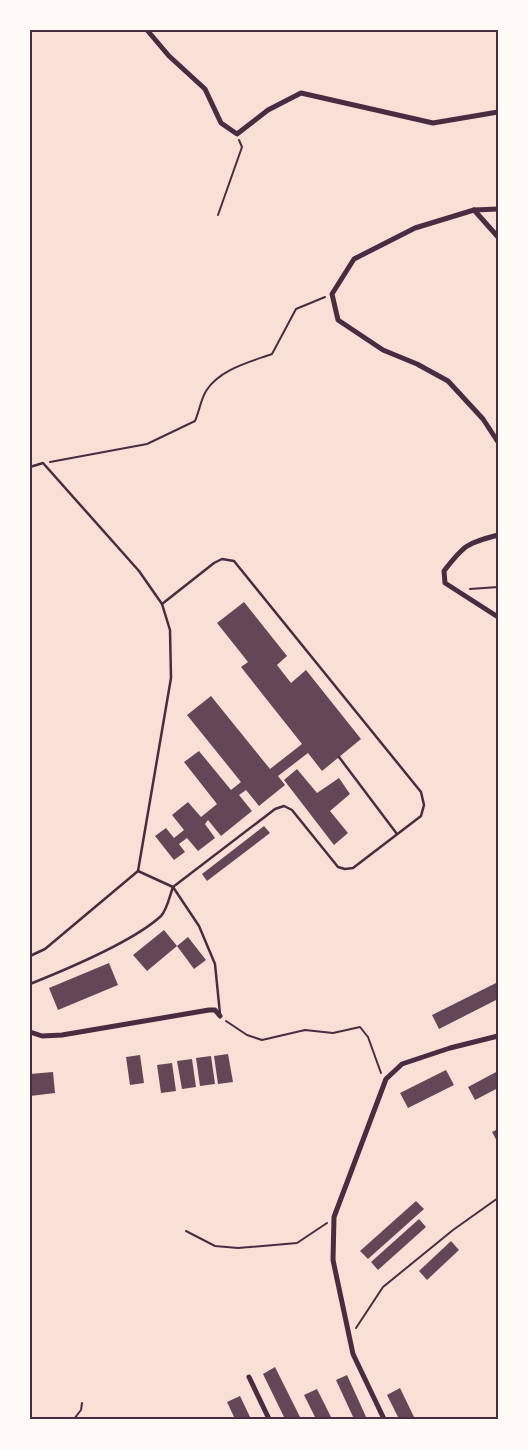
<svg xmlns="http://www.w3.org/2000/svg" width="528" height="1449" viewBox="0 0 528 1449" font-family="'Alegreya Sans',sans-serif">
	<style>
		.building { fill: #644757 }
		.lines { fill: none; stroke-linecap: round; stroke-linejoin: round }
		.path { stroke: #4a2c40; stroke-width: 2 }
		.service { stroke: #4a2c40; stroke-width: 2.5 }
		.minor { stroke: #4a2c40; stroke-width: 5 }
		.neatline { fill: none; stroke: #4a2c40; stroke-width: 2 }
	</style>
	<rect width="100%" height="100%" fill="#f7e1d7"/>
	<g class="building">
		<polygon points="244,602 287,656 277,665 291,683 306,670 361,739 322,771 308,753 278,776 285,785 259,806 246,790 239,795 252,811 221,836 208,820 205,824 215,838 198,851 187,838 179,844 185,852 174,860 155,836 166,828 174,838 184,830 172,815 188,802 201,817 217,804 184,762 199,751 231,790 241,782 187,715 211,696 270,769 302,744 241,667 248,662 217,623"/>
		<polygon points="297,769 317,793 339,778 350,794 330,811 348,833 334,845 284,780"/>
		<polygon points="264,826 270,833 207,881 202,874"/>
		<polygon points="164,930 177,946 188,937 206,960 194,969 177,946 147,971 133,955"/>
		<polygon points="109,963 118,985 58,1010 49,988"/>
		<polygon points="498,982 498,999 439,1029 432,1015"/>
		<polygon points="228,1054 233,1082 218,1084 214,1056"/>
		<polygon points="140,1055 144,1083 130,1085 126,1057"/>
		<polygon points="211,1056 215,1084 200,1086 196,1058"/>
		<polygon points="192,1059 196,1087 182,1089 177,1061"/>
		<polygon points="172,1063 176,1091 161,1093 157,1065"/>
		<polygon points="446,1070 454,1085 408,1108 400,1093"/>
		<polygon points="498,1071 498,1088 475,1100 468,1087"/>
		<polygon points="53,1072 55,1093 30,1096 30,1074"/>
		<polygon points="498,1129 498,1143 492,1132"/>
		<polygon points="416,1201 424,1209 368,1259 360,1251"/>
		<polygon points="419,1219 426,1227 378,1270 371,1262"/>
		<polygon points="451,1241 459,1250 427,1280 419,1271"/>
		<polygon points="275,1367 301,1419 285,1419 263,1374"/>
		<polygon points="347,1375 367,1419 354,1419 336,1380"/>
		<polygon points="400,1388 415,1419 399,1419 387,1395"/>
		<polygon points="317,1389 332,1419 316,1419 304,1395"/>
		<polygon points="240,1396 251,1419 235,1419 227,1402"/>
	</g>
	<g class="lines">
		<g class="path">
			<polyline points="218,215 242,147 239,140"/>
			<path d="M50,462L147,444L195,421C199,412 201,399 206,391C220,369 250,362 272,354L296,309L325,297"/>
			<polyline points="470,589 498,587"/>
			<polyline points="226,1021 247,1035 262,1040 305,1030 333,1033 360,1027 368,1037 381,1073"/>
			<polyline points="186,1231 215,1246 238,1248 297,1243 327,1223"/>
			<polyline points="356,1328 383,1287 453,1230 498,1198"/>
			<polyline points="74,1419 81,1410 82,1403"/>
		</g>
		<g class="service">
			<polyline points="30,467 43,463 139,571 162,604 170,630 171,678 138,871 45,949 30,956"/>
			<polyline points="339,757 397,834"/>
			<polyline points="138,871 173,887 275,809 284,806 292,810 338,867 345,869 353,868 421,816 424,805 421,792 234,561 222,559 214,563 162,604"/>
			<polyline points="173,887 199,926 215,964 220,1014"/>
			<path d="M30,984C65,970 134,941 161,916C167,910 170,895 173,887"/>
		</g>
		<g class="minor">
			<polyline points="147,30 169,56 205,89 221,123 237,134 268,110 301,93 433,123 498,112"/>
			<polyline points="498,209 474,210 415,228 354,259 332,294 338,320 383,350 417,364 448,381 483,419 498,442"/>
			<polyline points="474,210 498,237"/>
			<path d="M498,535C467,543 464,545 444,571L445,583L498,617"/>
			<polyline points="30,1032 42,1036 62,1035 209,1010 215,1010 220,1016"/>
			<polyline points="249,1377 269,1419"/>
			<polyline points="384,1419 353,1354 333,1260 334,1217 386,1079 402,1064 450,1048 498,1036"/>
		</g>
	</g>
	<rect width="528" height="1449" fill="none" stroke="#fffaf5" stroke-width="62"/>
	<rect x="31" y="31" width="466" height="1387" class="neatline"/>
</svg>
